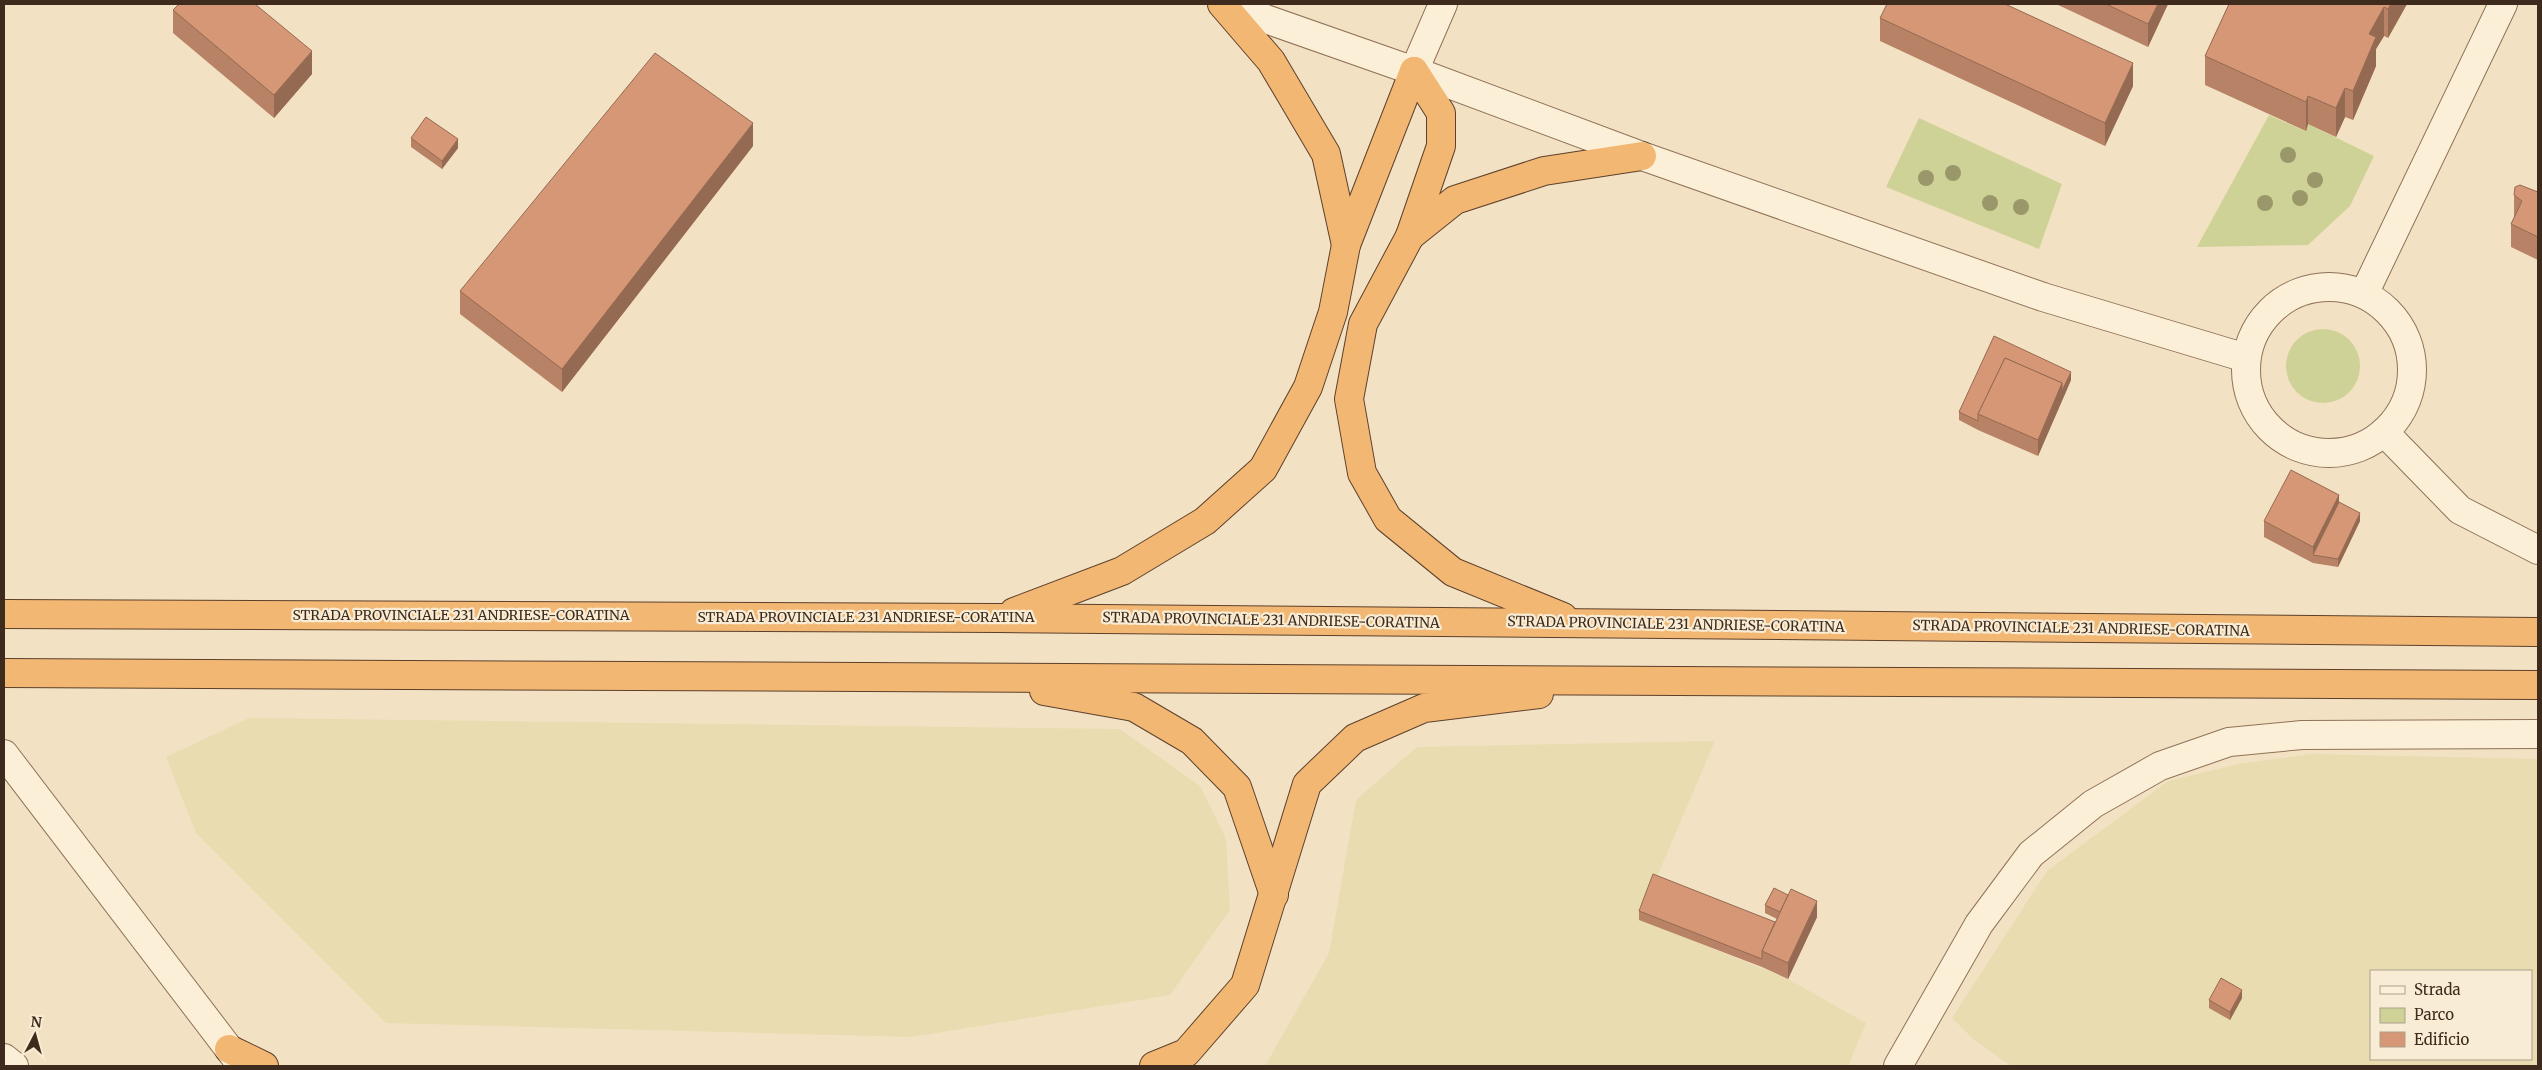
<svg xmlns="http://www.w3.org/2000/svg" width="2542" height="1070" viewBox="0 0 2542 1070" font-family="Merriweather,serif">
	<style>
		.farmland { fill: #e9dcb0; fill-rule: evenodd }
		.green { fill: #cfd296 }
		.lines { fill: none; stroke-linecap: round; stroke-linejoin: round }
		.minor-casing { stroke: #8f7257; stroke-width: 30 }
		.tertiary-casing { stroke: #8f7257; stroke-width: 30 }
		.trunk-casing { stroke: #5d402c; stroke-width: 30 }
		.minor { stroke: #fcefd8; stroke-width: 28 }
		.tertiary { stroke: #fcefd8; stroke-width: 28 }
		.trunk { stroke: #f2b772; stroke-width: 28 }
		.tree { fill: #9a986a }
		.wall { fill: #b78265 }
		.shaded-wall { fill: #956a52 }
		.building { fill: #d59775; stroke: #956a52 }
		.labels { text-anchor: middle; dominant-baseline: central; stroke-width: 4.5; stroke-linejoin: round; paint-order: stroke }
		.street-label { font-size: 14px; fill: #3e2b1d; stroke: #f9ecd4 }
	</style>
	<rect width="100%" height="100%" fill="#f3e1c3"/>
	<g class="farmland">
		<polygon points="249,718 1120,729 1200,786 1226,839 1230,910 1170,995 911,1037 386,1023 196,833 166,757"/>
		<polygon points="1715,741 1639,919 1788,979 1866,1023 1848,1066 1265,1066 1329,953 1356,800 1417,747"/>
		<path d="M2311,754L2538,759V1066H2011L1973,1039L1952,1018L2047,871L2168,781L2239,764ZM2371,971H2531V1059H2371Z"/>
	</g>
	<g class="green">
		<polygon points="2269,115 2305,131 2308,124 2374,156 2350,206 2308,245 2197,247"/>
		<polygon points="1919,118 2062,184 2039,249 1886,187"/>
		<circle cx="2323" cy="366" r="37"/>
	</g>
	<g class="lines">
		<defs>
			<g id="minor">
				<polyline points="1414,71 1443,4"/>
				<polyline points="2364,294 2503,4"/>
			</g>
			<g id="tertiary">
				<polyline points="1223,4 1414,71 1642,156 2043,297 2246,358"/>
				<circle cx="2329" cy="370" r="83"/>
				<polyline points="2384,432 2460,510 2538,550"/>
				<polyline points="4,754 242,1066"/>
				<polyline points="4,1058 14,1066"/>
				<polyline points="1898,1066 1979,924 2031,854 2093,804 2160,766 2229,742 2302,735 2538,734"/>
			</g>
			<g id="trunk">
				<polyline points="1222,4 1271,61 1326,154 1346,245"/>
				<polyline points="1414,71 1441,113 1441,146 1410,236 1363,324 1349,399 1362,473 1388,519 1453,572 1563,617"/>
				<polyline points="1410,236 1455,200 1544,171 1642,156"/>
				<polyline points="1014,612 1122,571 1205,521 1263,469 1308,387 1333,312 1346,245 1414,71"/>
				<polyline points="4,614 999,618 2538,632"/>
				<polyline points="4,673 2538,685"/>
				<polyline points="1044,691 1134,707 1192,741 1237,787 1274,895"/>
				<polyline points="229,1049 264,1066"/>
				<polyline points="1154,1066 1186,1053 1245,985 1307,784 1355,738 1424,708 1539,694"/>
			</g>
		</defs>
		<use href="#minor" class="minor-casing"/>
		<use href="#tertiary" class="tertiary-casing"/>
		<use href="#trunk" class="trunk-casing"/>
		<use href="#minor" class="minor"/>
		<use href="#tertiary" class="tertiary"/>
		<use href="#trunk" class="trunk"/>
	</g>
	<g class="tree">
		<circle cx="2288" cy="155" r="8"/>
		<circle cx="1953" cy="173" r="8"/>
		<circle cx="1926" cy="178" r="8"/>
		<circle cx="2315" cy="180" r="8"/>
		<circle cx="2300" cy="198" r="8"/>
		<circle cx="1990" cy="203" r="8"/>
		<circle cx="2265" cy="203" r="8"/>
		<circle cx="2021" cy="207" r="8"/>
	</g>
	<g class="wall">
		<polygon points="2056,4 2168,4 2148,47"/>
		<polygon points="2229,4 2407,4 2388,38 2384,36 2376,49 2376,66 2353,120 2345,117 2336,137 2308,124 2306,131 2205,85 2205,56"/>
		<polygon points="173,10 312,74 274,118 173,33"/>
		<polygon points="1880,18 2133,86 2105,146 1880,41"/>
		<polygon points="411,138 458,148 442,169 411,147"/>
		<polygon points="753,146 562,392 460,314 460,291"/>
		<polygon points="2538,192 2538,260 2511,247 2511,224 2514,218 2514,195"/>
		<polygon points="2071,380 2038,456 1978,430 1959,420 1959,412"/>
		<polygon points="2339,502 2360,521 2338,567 2313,563 2264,537 2264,521"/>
		<polygon points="1765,905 1817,917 1788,979 1762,967 1639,920 1639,911 1775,922 1777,919 1765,913"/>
		<polygon points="2242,998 2230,1020 2209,1008 2209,1000"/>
	</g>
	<g class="shaded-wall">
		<polygon points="2158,4 2168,4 2148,47 2148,24"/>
		<polygon points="2391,4 2407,4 2388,38 2388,9"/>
		<polygon points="2384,7 2384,36 2376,49 2376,66 2353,120 2353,91 2369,34"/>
		<polygon points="312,51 312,74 274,118 274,95"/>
		<polygon points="2133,63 2133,86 2105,146 2105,123"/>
		<polygon points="2345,88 2345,117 2336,137 2336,108"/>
		<polygon points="2308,96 2308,124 2306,131 2306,102"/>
		<polygon points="753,123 753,146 562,392 562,369"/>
		<polygon points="458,139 458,148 442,169 442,161"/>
		<polygon points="2071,372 2071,380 2038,456 2038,440 2062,383"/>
		<polygon points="2339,495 2339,511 2313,555 2313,547"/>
		<polygon points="2360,513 2360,521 2338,567 2338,559"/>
		<polygon points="1817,901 1817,917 1788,979 1788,963"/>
		<polygon points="2242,990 2242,998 2230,1020 2230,1012"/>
	</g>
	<g class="building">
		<polygon points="179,4 255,4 312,51 274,95 173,10"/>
		<polygon points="1887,4 2005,4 2133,63 2105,123 1880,18"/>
		<polygon points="2106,4 2158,4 2148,24"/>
		<polygon points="2229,4 2391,4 2388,9 2384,7 2369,34 2376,37 2353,91 2345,88 2336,108 2308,96 2306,102 2205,56"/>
		<polygon points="655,53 753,123 562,369 460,291"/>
		<polygon points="426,117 458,139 442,161 411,138"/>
		<polygon points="2520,185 2538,192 2538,237 2511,224 2522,201 2514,195 2515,187"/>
		<polygon points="1994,336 2071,372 2062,391 2062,383 2005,358 1978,414 1978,421 1959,412"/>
		<polygon points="2005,358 2062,383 2038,440 1978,414"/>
		<polygon points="2291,470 2339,495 2313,547 2264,521"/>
		<polygon points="2339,502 2360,513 2338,559 2313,555"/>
		<polygon points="1653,874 1775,922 1762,951 1762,959 1639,911"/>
		<polygon points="1774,888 1788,895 1780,912 1765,905"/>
		<polygon points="1791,889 1817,901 1788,963 1762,951"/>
		<polygon points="2221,978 2242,990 2230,1012 2209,1000"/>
	</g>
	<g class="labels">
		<g class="street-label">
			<text x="461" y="615">STRADA PROVINCIALE 231 ANDRIESE-CORATINA</text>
			<text x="866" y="617">STRADA PROVINCIALE 231 ANDRIESE-CORATINA</text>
			<text transform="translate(1271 620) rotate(1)">STRADA PROVINCIALE 231 ANDRIESE-CORATINA</text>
			<text transform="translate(1676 624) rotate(1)">STRADA PROVINCIALE 231 ANDRIESE-CORATINA</text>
			<text transform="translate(2081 628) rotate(1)">STRADA PROVINCIALE 231 ANDRIESE-CORATINA</text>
		</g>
	</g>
	<rect width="2542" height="1070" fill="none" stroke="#3e2b1d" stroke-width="10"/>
	<rect x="2370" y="970" width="162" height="90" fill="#f9ecd4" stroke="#ae9f8b"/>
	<rect x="2380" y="986" width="25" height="8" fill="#fcefd8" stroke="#ae9f8b"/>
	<text x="2414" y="995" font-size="15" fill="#3e2b1d">Strada</text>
	<rect x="2380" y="1008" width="25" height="15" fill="#cfd296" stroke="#ae9f8b"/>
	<text x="2414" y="1020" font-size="15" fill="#3e2b1d">Parco</text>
	<rect x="2380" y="1032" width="25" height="15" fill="#d59775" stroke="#ae9f8b"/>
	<text x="2414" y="1045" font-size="15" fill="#3e2b1d">Edificio</text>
	<g transform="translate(35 1035) rotate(6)" stroke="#f9ecd4" stroke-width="4" paint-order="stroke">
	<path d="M0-4L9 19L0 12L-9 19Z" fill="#3e2b1d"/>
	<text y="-8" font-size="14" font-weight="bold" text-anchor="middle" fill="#3e2b1d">N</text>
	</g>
</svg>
